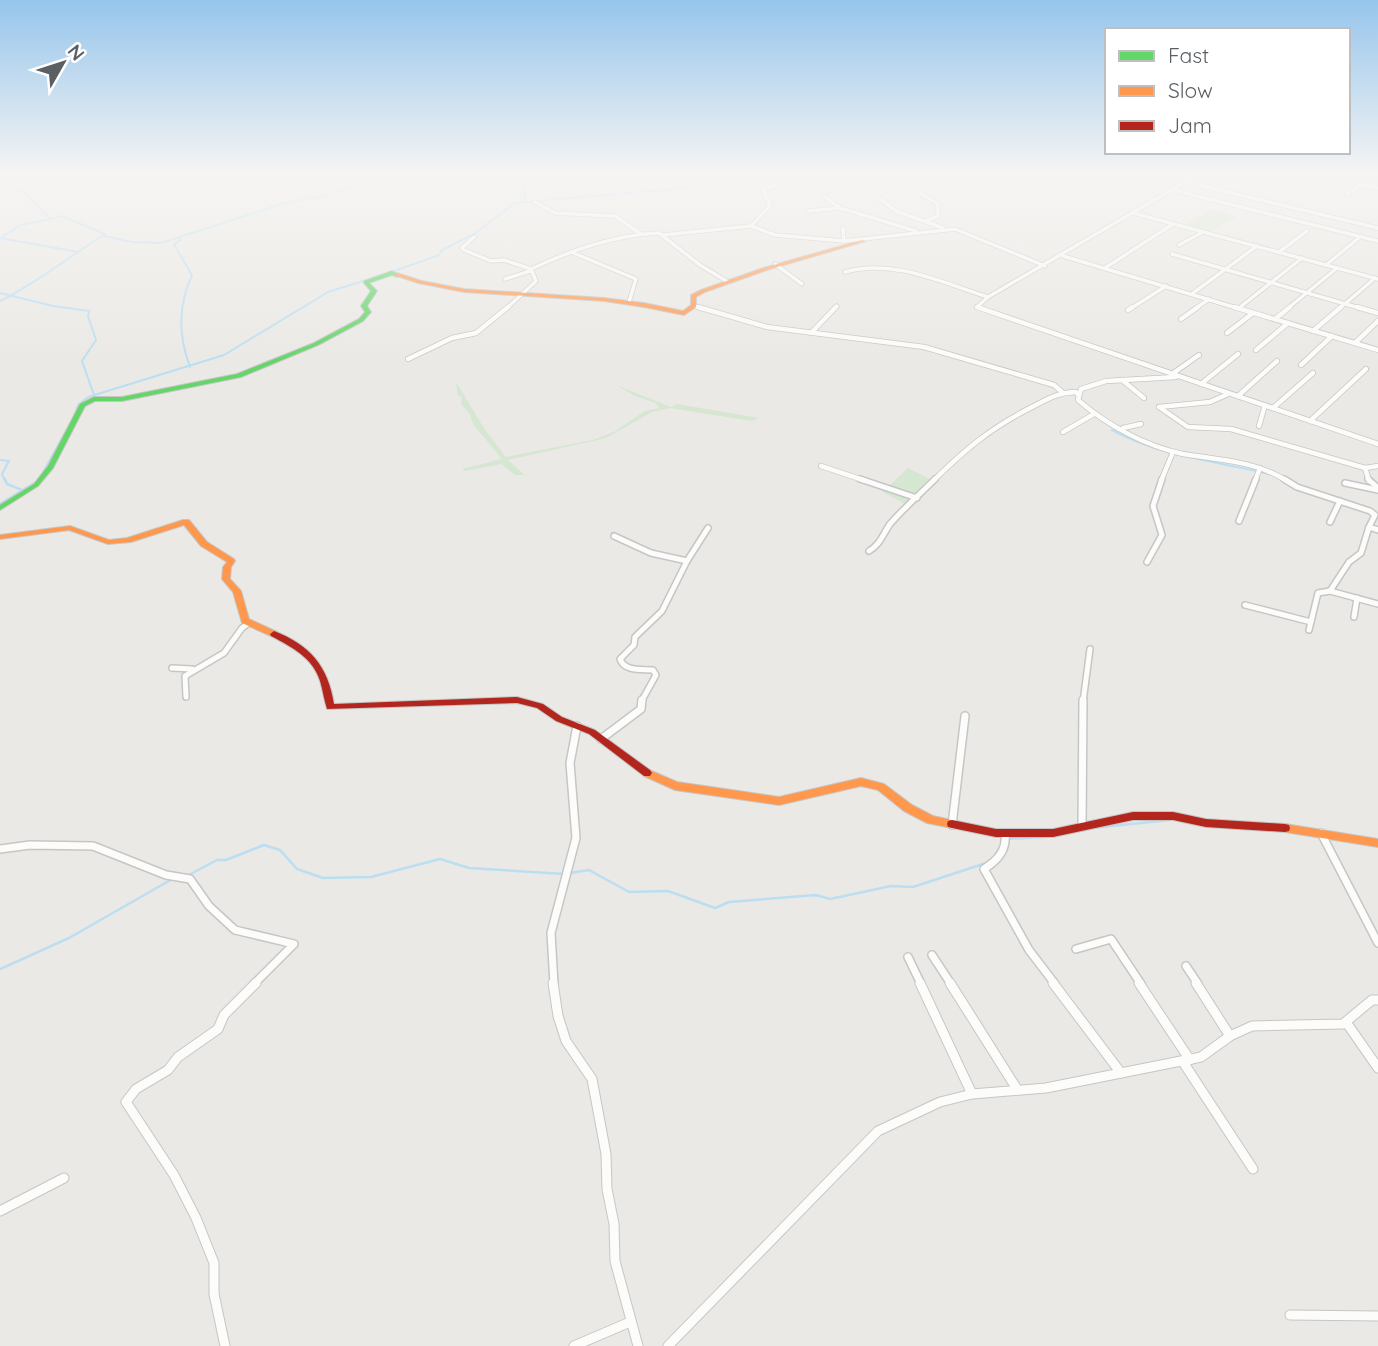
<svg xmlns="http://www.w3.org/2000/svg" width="1378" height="1346" viewBox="0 0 1378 1346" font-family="Quicksand,sans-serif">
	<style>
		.green { fill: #d5e6d1 }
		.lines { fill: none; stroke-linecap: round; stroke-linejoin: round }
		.stream-far1 { stroke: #bbdef2; stroke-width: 2 }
		.stream { stroke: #bbdef2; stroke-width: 2.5 }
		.street-far4-casing { stroke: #c6c6c6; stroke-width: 5 }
		.street-far3-casing { stroke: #c6c6c6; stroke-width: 6 }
		.street-far2-casing { stroke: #c6c6c6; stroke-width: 8 }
		.street-far1-casing { stroke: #c6c6c6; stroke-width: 10 }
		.street-casing { stroke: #c6c6c6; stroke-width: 11 }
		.fast-casing { stroke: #c6c6c6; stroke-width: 2 }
		.slow-casing { stroke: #c6c6c6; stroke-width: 2 }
		.jam-casing { stroke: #c6c6c6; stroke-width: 2 }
		.street-far4 { stroke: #fcfcfb; stroke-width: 3.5 }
		.street-far3 { stroke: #fcfcfb; stroke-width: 4.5 }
		.street-far2 { stroke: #fcfcfb; stroke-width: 5 }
		.street-far1 { stroke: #fcfcfb; stroke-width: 7 }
		.street { stroke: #fcfcfb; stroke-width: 9 }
		.fast { fill: #63d668; fill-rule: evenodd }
		.slow { fill: #ff974d; fill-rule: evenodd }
		.jam { fill: #b3261e; fill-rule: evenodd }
	</style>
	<rect width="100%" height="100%" fill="#ebe9e5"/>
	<g class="green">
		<polygon points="1211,209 1237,217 1212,231 1186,225"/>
		<polygon points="456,382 485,430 506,457 593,440 614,432 645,411 659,408 656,403 635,396 616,385 671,407 677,404 759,418 752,421 670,408 652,412 606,438 508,460 525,475 515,475 501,464 465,471 462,469 502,459 473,424 470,414 461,404 462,396 458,396"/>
		<polygon points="908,468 929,479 905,504 883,492"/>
	</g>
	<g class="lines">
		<g class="stream-far1">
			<polyline points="523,174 525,201"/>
			<polyline points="685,174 693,188"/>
			<polyline points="719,174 721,186"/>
			<polyline points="775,174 783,178"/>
			<path d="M0,184L25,193L50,219L62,216L105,234C70,256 37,283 0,301"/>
			<polyline points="3,184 29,181 42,174"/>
			<polyline points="333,194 362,182 369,174"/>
			<polyline points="104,236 132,242 161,243 288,202 330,195"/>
			<polyline points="2,237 21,225 50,219"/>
			<polyline points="0,238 78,252"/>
			<path d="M181,239L174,245L192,275C178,306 178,335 190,367"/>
			<polyline points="386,274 439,255 442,250 474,234 515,203 843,174"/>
			<polyline points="0,293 53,306 89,311 88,316 96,340 82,361 94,395"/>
			<polyline points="75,414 78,405 88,397 224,355 328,292 376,277"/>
			<path d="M1112,430C1162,457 1216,461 1270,474"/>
			<polyline points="0,460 9,461 2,474 5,481"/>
			<polyline points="42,474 67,429"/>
		</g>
		<g class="stream">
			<polyline points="5,479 7,484 22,490"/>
			<polyline points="0,504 36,482"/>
			<polyline points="1093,828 1170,820"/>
			<polyline points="994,857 1005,839 1046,837"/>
			<polyline points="570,873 589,870 629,892 668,891 715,908 729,902 816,895 830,899 891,886 913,887 989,862"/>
			<polyline points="187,876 217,860 226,860 264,845 280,850 297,869 323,878 371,877 440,859 469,868 564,874"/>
			<polyline points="0,969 69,938 174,878"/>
		</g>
		<defs>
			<g id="street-far4">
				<polyline points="1165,174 1189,180"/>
				<polyline points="1186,182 1378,228"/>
				<polyline points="781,184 763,189 770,206 751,226 775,235 844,241 955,229 1045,266"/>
				<polyline points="1361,184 1378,188"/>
				<polyline points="1173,190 1378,241"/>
				<polyline points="920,193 938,204 938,216 925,221"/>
				<polyline points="1347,194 1375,174"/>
				<polyline points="825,197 840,208 916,231"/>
				<polyline points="879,198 896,211 943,228"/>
				<polyline points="535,202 555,213 615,216 641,234"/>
				<polyline points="809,211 838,208"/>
				<polyline points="1133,213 1378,279"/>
				<polyline points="843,228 844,241"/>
				<polyline points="663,235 751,226"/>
				<polyline points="474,237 462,248 464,250 491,261 504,260 531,269"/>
				<polyline points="1179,245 1203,232"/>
				<polyline points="571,252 636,279 629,302"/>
				<polyline points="1279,252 1307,231"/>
				<polyline points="1172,254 1363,309"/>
				<polyline points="1063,256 1240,309"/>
				<polyline points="775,264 802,284"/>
				<polyline points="1326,265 1361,236"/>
				<polyline points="1105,268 1173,224"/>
				<path d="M845,272C892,258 943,283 988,297"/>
				<polyline points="505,279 530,271"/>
				<polyline points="1193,293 1257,246"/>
				<polyline points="694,306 704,309"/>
				<polyline points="1239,308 1302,258"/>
				<path d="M506,309L536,281L531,269C572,250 614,235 659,233L700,265L728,282"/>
				<polyline points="834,309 837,306"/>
				<polyline points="982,309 977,307 988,297 1199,174"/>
				<polyline points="1130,309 1166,286"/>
				<polyline points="1195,309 1209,299"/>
				<polyline points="1287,309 1337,268"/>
				<polyline points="1339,309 1375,278"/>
			</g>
			<g id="street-far3">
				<polyline points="698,307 767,327 924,347 1054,385 1062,392"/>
				<polyline points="977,307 1378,444"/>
				<polyline points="1234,307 1378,350"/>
				<polyline points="1357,307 1378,313"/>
				<polyline points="1128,310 1133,307"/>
				<polyline points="1181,319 1198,307"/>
				<polyline points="1275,319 1290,307"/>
				<polyline points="1313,331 1341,307"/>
				<polyline points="811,333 836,307"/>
				<polyline points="1227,333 1253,313"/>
				<polyline points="1355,343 1378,321"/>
				<polyline points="1256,350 1288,323"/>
				<polyline points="408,359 452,338 476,333 508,307"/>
				<polyline points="1301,365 1332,336"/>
				<polyline points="1172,374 1199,355"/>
				<path d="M1176,377L1106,381L1081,389L1078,400C1107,425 1145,446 1183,454C1219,460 1256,461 1287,481"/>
				<polyline points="1122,380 1144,398"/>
				<polyline points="1201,384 1238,354"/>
				<polyline points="1238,396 1277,361"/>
				<polyline points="1159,407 1188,427 1231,429 1365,468"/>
				<polyline points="1159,407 1210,402 1228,394"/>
				<polyline points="1273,408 1313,373"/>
				<polyline points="1310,421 1366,369"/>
				<polyline points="1259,426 1265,405"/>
				<polyline points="1123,428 1141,424"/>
				<polyline points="1063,432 1094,414"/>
				<polyline points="821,466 866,481"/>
				<path d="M933,481C967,448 988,430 1030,408C1046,400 1058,392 1076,392L1079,396"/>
				<polyline points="1161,481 1173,452"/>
				<polyline points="1255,481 1260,468"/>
				<polyline points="1369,481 1365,468 1378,466"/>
			</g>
			<g id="street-far2">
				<polyline points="860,479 917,498"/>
				<polyline points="1284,479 1297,487 1370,511 1375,515 1369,527"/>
				<polyline points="1368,479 1378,488"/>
				<polyline points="1345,483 1378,490"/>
				<polyline points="1239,521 1256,479"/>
				<polyline points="1330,522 1340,501"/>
				<polyline points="1378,530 1369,527 1361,553 1349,562 1330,591 1378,604"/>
				<path d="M614,536L651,553L687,561L662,611L635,637L634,645L620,659C625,672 641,669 653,670L656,675L641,702"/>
				<path d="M869,551C880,545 883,534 890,524C904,508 920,494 935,479"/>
				<polyline points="687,561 708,528"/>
				<polyline points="1147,562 1162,535 1153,506 1162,479"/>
				<polyline points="1245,605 1311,622"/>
				<polyline points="1354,617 1357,598"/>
				<polyline points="1309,630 1318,593 1330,591"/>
				<polyline points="172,668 192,669"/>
				<polyline points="186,697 185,676 224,653 242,628 249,623"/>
				<polyline points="1083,702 1090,649"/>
			</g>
			<g id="street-far1">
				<polyline points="601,739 641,709 642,700"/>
				<polyline points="952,825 965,716"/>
				<polyline points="1082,827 1083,700"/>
				<path d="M1005,833C1007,850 998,860 984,869L1029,950L1055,984"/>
				<polyline points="1321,833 1378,943"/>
				<polyline points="0,849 30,845 93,846 166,875 190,879 209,906 235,930 294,944 254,984"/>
				<polyline points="1076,949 1111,939 1141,984"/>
				<polyline points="932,955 951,984"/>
				<polyline points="908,957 921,984"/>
				<polyline points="1186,966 1198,984"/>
				<polyline points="554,984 551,933 576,838 570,763 577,726"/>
			</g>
			<g id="street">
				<polyline points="553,983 558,1016 566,1041 592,1079 606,1154 607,1189 614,1224 615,1261 638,1346"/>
				<polyline points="920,983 972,1094"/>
				<polyline points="950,983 1017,1089"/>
				<polyline points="1053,983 1121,1073"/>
				<polyline points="1139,983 1190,1060"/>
				<polyline points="1196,983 1230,1036"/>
				<polyline points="1346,1022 1378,1068"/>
				<polyline points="1183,1062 1253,1169"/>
				<polyline points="0,1211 64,1178"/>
				<polyline points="1290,1315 1378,1316"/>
				<polyline points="225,1346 214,1294 214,1263 196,1218 174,1175 126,1102 136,1089 168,1070 178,1057 218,1029 224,1015 256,983"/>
				<polyline points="574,1346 630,1322"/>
				<polyline points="668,1346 878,1131 940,1102 972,1094 1046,1088 1201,1057 1230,1036 1252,1026 1343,1024 1372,1000 1378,1000"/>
			</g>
			<polygon id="fast" points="392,271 400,275 397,277 392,275 369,283 377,291 367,306 371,312 363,321 318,345 241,377 122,401 95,401 85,406 53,468 38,486 0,510 0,505 34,484 48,466 80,404 94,397 122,397 237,374 314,343 359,319 365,312 361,306 371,291 364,283 364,281"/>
			<g id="slow">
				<polygon points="862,240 866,241 767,270 705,292 696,297 696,307 684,315 644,307 604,301 464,292 418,283 394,275 397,273 422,281 464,289 604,298 644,303 683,311 691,305 691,295 701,290 763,268"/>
				<polygon points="183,520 189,520 207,542 234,559 235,561 231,567 230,579 241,591 249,619 277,632 278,634 277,636 271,636 242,623 233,592 222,579 223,567 227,562 201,546 184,525 131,542 108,544 69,530 0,539 0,535 70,526 109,540 127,538"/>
				<polygon points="647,769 677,782 779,797 861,778 884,784 912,805 933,816 956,821 957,824 956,827 952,828 927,823 904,811 878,790 861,786 779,805 675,790 644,776 642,773 644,770"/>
				<polygon points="1285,824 1378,839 1378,847 1285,832 1281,831 1280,828 1281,825"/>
			</g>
			<g id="jam">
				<path d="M274,631C310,645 328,666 334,704L517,697L543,704L562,717L595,730L650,770L652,773L650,776H644L589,734L556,721L537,708L517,703L327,709C324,700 323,691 320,681C313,658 292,647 271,636L270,634Z"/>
				<polygon points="1133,812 1173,812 1206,819 1285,824 1289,825 1290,828 1289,831 1285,832 1206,827 1173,820 1133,820 1053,837 996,837 952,828 948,827 947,824 948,821 952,820 996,829 1053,829"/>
			</g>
		</defs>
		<use href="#street-far4" class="street-far4-casing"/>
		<use href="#street-far3" class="street-far3-casing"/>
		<use href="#street-far2" class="street-far2-casing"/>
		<use href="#street-far1" class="street-far1-casing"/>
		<use href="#street" class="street-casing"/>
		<use href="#fast" class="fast-casing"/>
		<use href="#slow" class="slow-casing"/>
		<use href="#jam" class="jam-casing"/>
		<use href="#street-far4" class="street-far4"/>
		<use href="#street-far3" class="street-far3"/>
		<use href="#street-far2" class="street-far2"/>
		<use href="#street-far1" class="street-far1"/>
		<use href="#street" class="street"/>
		<use href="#fast" class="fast"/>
		<use href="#slow" class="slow"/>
		<use href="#jam" class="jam"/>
	</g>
	<linearGradient id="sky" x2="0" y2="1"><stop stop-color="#96c5ec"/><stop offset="0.48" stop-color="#f6f5f3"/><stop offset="1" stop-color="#f6f5f3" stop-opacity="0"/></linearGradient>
	<rect width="1378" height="362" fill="url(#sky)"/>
	<rect x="1105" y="28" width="245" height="126" fill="#ffffff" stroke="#bdbfc1" stroke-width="2"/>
	<rect x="1119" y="51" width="35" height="10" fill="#63d668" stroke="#bdbfc1" stroke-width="2"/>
	<text x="1168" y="63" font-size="21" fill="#5b5f63">Fast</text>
	<rect x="1119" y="86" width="35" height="10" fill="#ff974d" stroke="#bdbfc1" stroke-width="2"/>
	<text x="1168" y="98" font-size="21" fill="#5b5f63">Slow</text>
	<rect x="1119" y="121" width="35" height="10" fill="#b3261e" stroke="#bdbfc1" stroke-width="2"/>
	<text x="1168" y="133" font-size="21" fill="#5b5f63">Jam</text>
	<g transform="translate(63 63) rotate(51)" stroke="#ffffff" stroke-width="5" paint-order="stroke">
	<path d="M0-5L12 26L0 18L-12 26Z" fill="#5b5f63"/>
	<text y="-10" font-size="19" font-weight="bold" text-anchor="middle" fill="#5b5f63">N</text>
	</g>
</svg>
